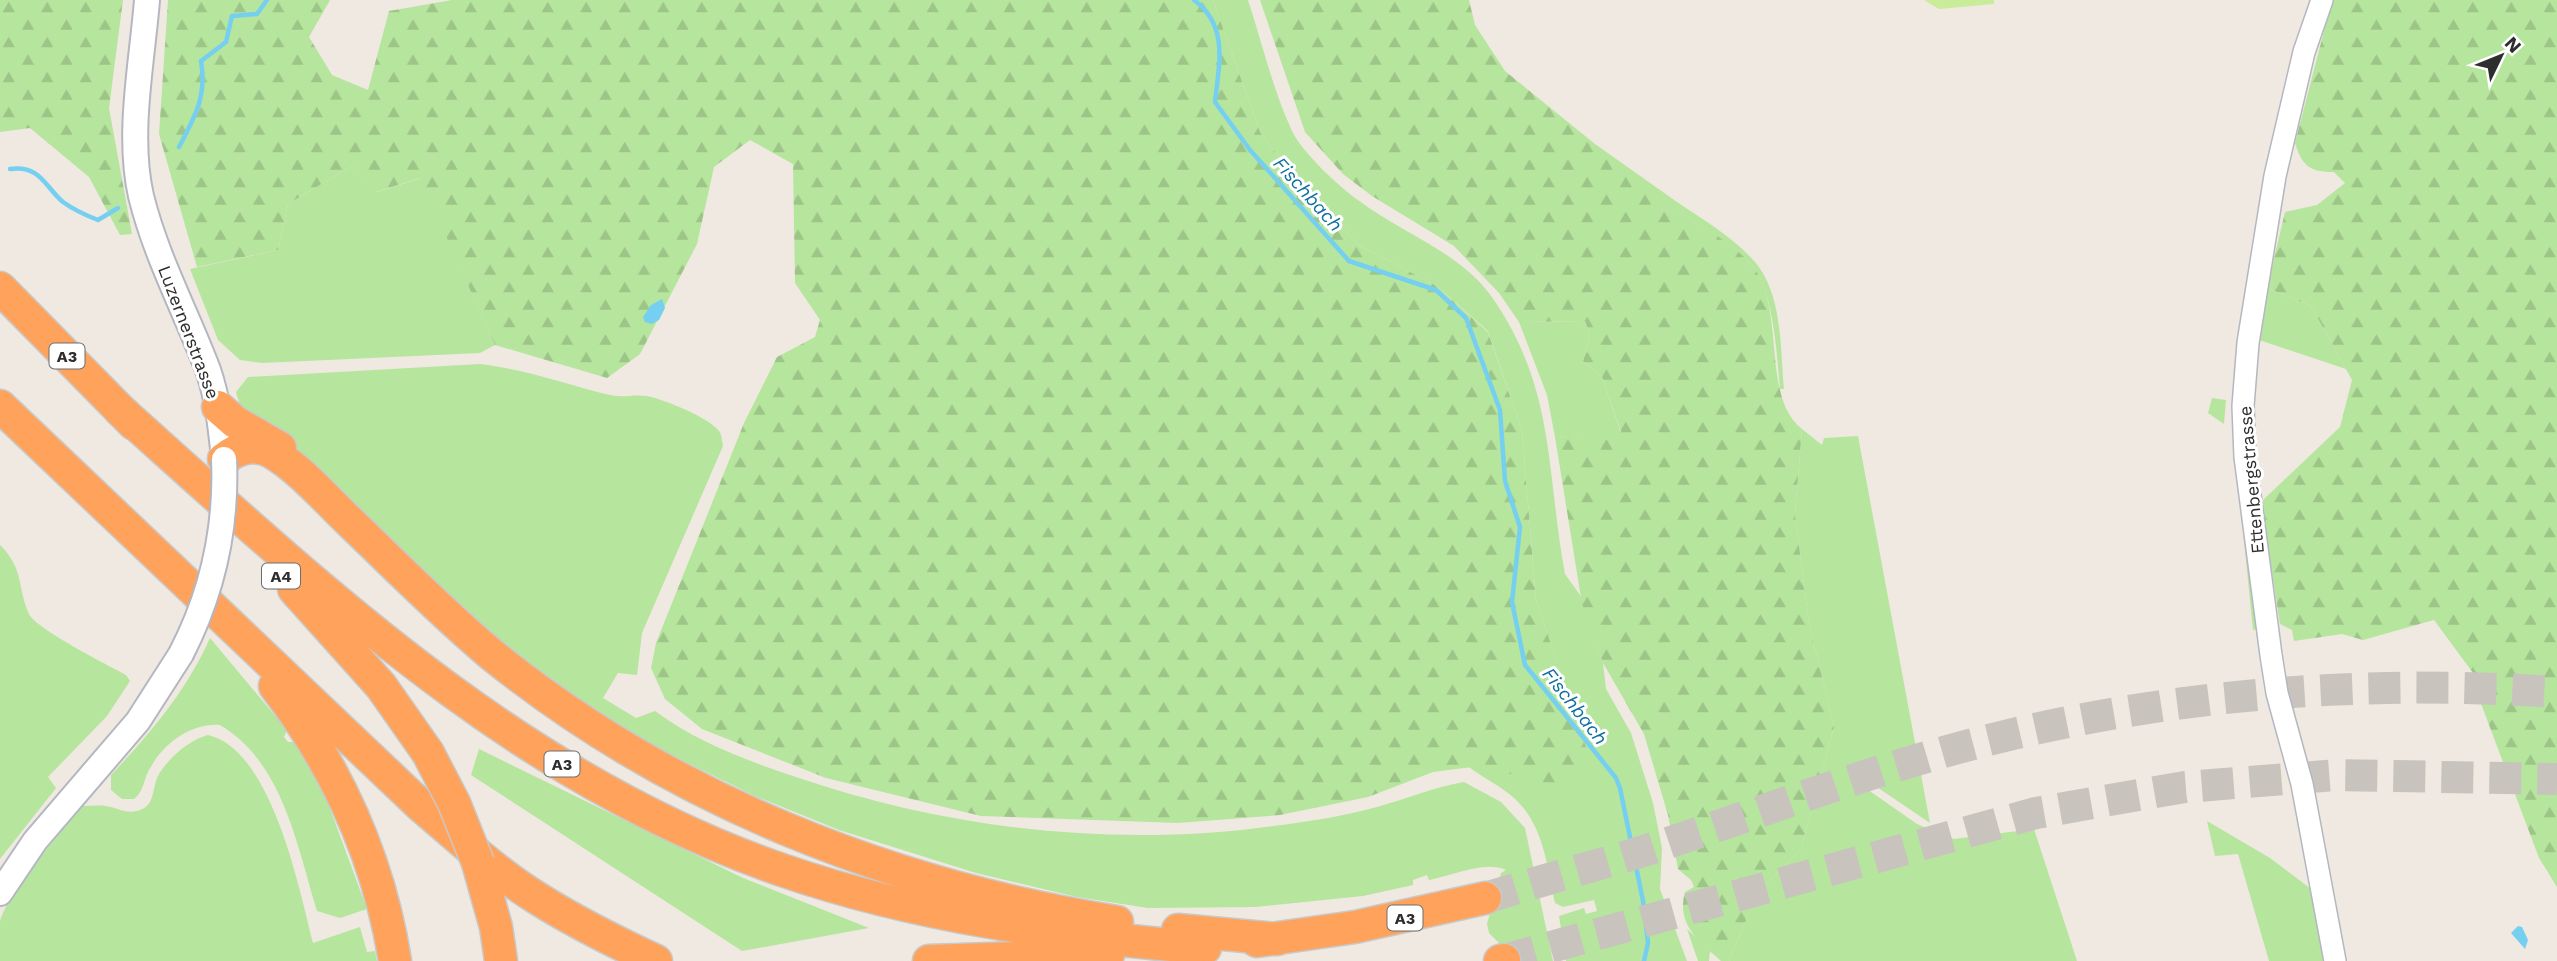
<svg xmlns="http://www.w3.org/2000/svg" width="2557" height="961" viewBox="0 0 2557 961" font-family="'Work Sans',sans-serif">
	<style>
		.grass { fill: #b6e59e }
		.forest { fill: url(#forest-firs) }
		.pitch { fill: #c9ec9a }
		.water { fill: #75cff0 }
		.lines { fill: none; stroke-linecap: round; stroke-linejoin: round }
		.stream { stroke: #75cff0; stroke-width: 4.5 }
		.motorway-tunnel { stroke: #c8c4bd; stroke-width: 32; stroke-dasharray: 32 16; stroke-linecap: butt }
		.tertiary-casing { stroke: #b4b7c1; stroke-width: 24 }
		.secondary-casing { stroke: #b4b7c1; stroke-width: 28 }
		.motorway-casing { stroke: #c9c9c9; stroke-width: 35 }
		.tertiary { stroke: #fff; stroke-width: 21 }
		.secondary { stroke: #fff; stroke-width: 24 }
		.motorway { stroke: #ffa35c; stroke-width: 32 }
		.secondary-bridge-casing { stroke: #b4b7c1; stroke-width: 28; stroke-linecap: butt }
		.motorway-bridge-casing { stroke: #c9c9c9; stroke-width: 35; stroke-linecap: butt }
		.secondary-bridge { stroke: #fff; stroke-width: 24 }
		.motorway-bridge { stroke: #ffa35c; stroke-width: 32 }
		.labels { text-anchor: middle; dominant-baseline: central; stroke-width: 6; stroke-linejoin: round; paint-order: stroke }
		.shield { fill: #fff; stroke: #6d6d6d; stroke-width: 2 }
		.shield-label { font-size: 16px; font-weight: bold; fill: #2e2e2e }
		.street-label { font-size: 18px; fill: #2e2e2e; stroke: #fff }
		.water-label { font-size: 19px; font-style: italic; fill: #0d6fa3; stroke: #fff }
	</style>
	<defs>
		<pattern id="forest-firs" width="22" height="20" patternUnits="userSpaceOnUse" patternTransform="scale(1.75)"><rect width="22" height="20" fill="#b6e59e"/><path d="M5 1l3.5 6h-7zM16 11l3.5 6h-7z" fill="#9dc588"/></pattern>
	</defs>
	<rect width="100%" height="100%" fill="#efe9e1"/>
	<g class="grass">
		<path d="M1213,0H1248C1262,43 1273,90 1292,131C1302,152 1338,186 1358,200C1401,233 1463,253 1494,300C1556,392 1546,472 1565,574L1580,595L1603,663L1606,689L1631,733L1653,803L1662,848L1660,889L1687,961H1566L1559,916L1584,908L1586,914L1597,911L1594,900L1563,907L1555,903C1547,866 1544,825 1514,798C1501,786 1483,778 1469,767L1587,751L1536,600L1522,431L1488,331L1437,286L1360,246L1306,193L1260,132Z"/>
		<polygon points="352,166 377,192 421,178 495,345 480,353 262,363 240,360 218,340 190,269 278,250 288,204"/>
		<path d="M1677,202C1704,220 1734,238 1755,262C1783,295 1780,349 1784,389H1780C1777,355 1774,296 1754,268C1740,248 1698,224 1677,210Z"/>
		<polygon points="2267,288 2311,306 2346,369 2259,340"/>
		<polygon points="1585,321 1590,335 1583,361 1602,377 1621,433 1555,437 1547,395 1519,322"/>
		<path d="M480,364C529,370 564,384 610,395C623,398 635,394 647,396C663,399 710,418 719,431C722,435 722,441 723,446L642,633L637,675L618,673L603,698L636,718L655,711C697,742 743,759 793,776C947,829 1112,848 1273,826C1308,822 1343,816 1377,807C1406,799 1434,787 1464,782L1501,802L1525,828L1553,961H1517L1489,933L1487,924L1501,873L1506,870C1484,860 1452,876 1429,880L1427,875L1413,880V885L1363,896L1256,907L1148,908L1077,897L976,873L839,830L755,796L659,749L589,710L547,681L427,581L290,443L241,409L236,392L248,377Z"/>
		<polygon points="2212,398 2226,400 2224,424 2208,413"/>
		<polygon points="1802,429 1822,445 1824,438 1858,436 1930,823 1865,779 1861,785 1917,824 1954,839 2034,829 2077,961 1729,961 1758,892 1801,849 1834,727 1809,623 1795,514"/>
		<polygon points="2237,471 2258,629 2253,630"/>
		<path d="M0,545C25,570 17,588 29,614C36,629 108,665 126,675L130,681L107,716L48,777L56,788L0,859Z"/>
		<path d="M210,638L287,730L284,737L288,742H294L300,748L325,795L367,909L340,918L317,911C297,846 283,762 220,725C190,723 163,744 149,770C143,781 144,791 134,799H122L111,790V775C150,734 187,690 210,638Z"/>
		<path d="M208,735C272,750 299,888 313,943L360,927L367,952L375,951L377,961H0C0,949 0,934 0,922C6,895 63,829 83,806C90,806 98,805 105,806C117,807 124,814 137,811C156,806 151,791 158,776C167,759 189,740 208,735Z"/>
		<polygon points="479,749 743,878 869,928 742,951 471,775"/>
		<polygon points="2207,821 2270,858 2311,889 2325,961 2269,961 2238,854 2215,856"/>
		<polygon points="1687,929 1710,950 1709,961 1698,961"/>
	</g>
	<g class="forest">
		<polygon points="0,0 123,0 109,108 132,234 120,235 89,177 30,128 0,132"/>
		<polygon points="168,0 330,0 309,37 332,75 368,90 389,11 452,0 1213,0 1260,132 1306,193 1360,246 1437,286 1488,332 1522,431 1536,600 1587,750 1572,790 1480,766 1433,772 1368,797 1280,815 1178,823 981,816 826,778 702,729 665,699 651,668 656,643 744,423 777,357 815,337 820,320 795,283 793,164 750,140 714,167 697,244 640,354 607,378 495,345 420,178 376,192 352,166 288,204 278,250 197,267 159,134"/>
		<path d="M1260,0H1469L1475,25L1505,71L1595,144L1677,202V210C1700,225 1738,246 1754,268C1786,312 1761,397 1802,429L1795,514L1809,623L1834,727L1801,849L1758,892L1729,961H1721C1699,941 1676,925 1685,892L1694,887L1691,880L1678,869L1668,815L1644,734L1603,663L1582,604L1555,437L1621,432L1602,377L1583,361L1590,335L1585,321L1519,322L1499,293L1454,246L1372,196L1343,174L1305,132Z"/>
		<path d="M2332,0H2557V887L2539,858L2480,701L2490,696L2434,620L2363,640L2342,634L2294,641L2292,630L2280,624L2261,502L2340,427L2352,380L2311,306L2267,288L2285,212L2317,205L2345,183L2334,172C2310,172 2302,166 2295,143Z"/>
	</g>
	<polygon class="pitch" points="1924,0 1994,0 1994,4 1939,9"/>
	<g class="water">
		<polygon points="662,299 665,308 659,320 652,324 645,322 643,317 651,305"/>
		<polygon points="2518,926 2522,927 2528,940 2525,949 2511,933"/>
	</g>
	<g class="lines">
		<g class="stream">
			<path d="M1194,0C1229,26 1219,64 1215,102L1250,150L1349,261L1436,290L1466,318L1500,410L1505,481L1520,527L1512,602L1525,665L1616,778L1620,788L1643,901L1648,943L1644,961"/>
			<path d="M179,147C195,116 207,97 201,61L226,42L232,16L257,14L267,0"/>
			<path d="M10,169C41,165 45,187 63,202C74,210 85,215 98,220L118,208"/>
		</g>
		<g class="motorway-tunnel">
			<path d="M1485,898C1540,881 1595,866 1650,849C1771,809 1889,763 2013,734C2191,692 2375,680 2557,692"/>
			<polyline points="1504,960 2036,813 2185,787 2337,775 2557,779"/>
		</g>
		<defs>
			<polyline id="tertiary" points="2322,0 2304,52 2275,176 2248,343 2243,406 2245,457 2271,655 2277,693 2302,784 2335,961"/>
			<g id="secondary">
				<path d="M147,0C142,63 127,134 141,196C156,257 186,312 208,370C218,399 221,429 224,459"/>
				<polyline points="0,893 35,841 138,721 181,654"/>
			</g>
			<g id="motorway">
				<polyline points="0,288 134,424"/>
				<path d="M0,406L420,805C458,837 495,872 537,898C575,922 615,942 656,961"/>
				<polyline points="218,407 235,422 280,448"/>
				<path d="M120,410C321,590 520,780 782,870C918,917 1061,936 1205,948"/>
				<path d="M224,459C238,447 257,443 273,453C301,470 325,498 348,520C395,565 441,612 491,654C670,799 890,886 1117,922"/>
				<polyline points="294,589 381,686 428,753"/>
				<path d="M275,686C337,767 379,860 395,961"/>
				<polyline points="478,863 496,927 501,961"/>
				<polyline points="1178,930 1277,939"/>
				<polyline points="1257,941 1355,927 1485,898"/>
				<polyline points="929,961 1108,955"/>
				<polyline points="1500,961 1504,960"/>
			</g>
		</defs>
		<use href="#tertiary" class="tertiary-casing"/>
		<use href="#secondary" class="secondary-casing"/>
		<use href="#motorway" class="motorway-casing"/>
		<use href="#tertiary" class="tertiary"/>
		<use href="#secondary" class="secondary"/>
		<use href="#motorway" class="motorway"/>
		<defs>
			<path id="secondary-bridge" d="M181,654C213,592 227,528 224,459"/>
			<polyline id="motorway-bridge" points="428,753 454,803 478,863"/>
		</defs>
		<use href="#secondary-bridge" class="secondary-bridge-casing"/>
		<use href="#motorway-bridge" class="motorway-bridge-casing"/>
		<use href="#secondary-bridge" class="secondary-bridge"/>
		<use href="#motorway-bridge" class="motorway-bridge"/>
	</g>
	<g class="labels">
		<g class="shield">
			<rect x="49.5" y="343.5" width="35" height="25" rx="5"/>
			<rect x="262" y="563.5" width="38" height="25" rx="5"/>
			<rect x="544.5" y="751.5" width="35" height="25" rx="5"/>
			<rect x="1387.5" y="905.5" width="35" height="25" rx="5"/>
		</g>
		<g class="shield-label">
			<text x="67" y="356">A3</text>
			<text x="281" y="576">A4</text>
			<text x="562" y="764">A3</text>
			<text x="1405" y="918">A3</text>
		</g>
		<g class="street-label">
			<text transform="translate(189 332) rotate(69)">Luzernerstrasse</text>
			<text transform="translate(2251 480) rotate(-95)">Ettenbergstrasse</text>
		</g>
		<g class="water-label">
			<text transform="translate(1308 194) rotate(48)">Fischbach</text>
			<text transform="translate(1575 706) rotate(52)">Fischbach</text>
		</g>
	</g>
	<g transform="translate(2501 56) rotate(47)" stroke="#ffffff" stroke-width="5" paint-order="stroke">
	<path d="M0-5L12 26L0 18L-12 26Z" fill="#2e2e2e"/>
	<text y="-10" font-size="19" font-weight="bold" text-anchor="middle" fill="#2e2e2e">N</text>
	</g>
</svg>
